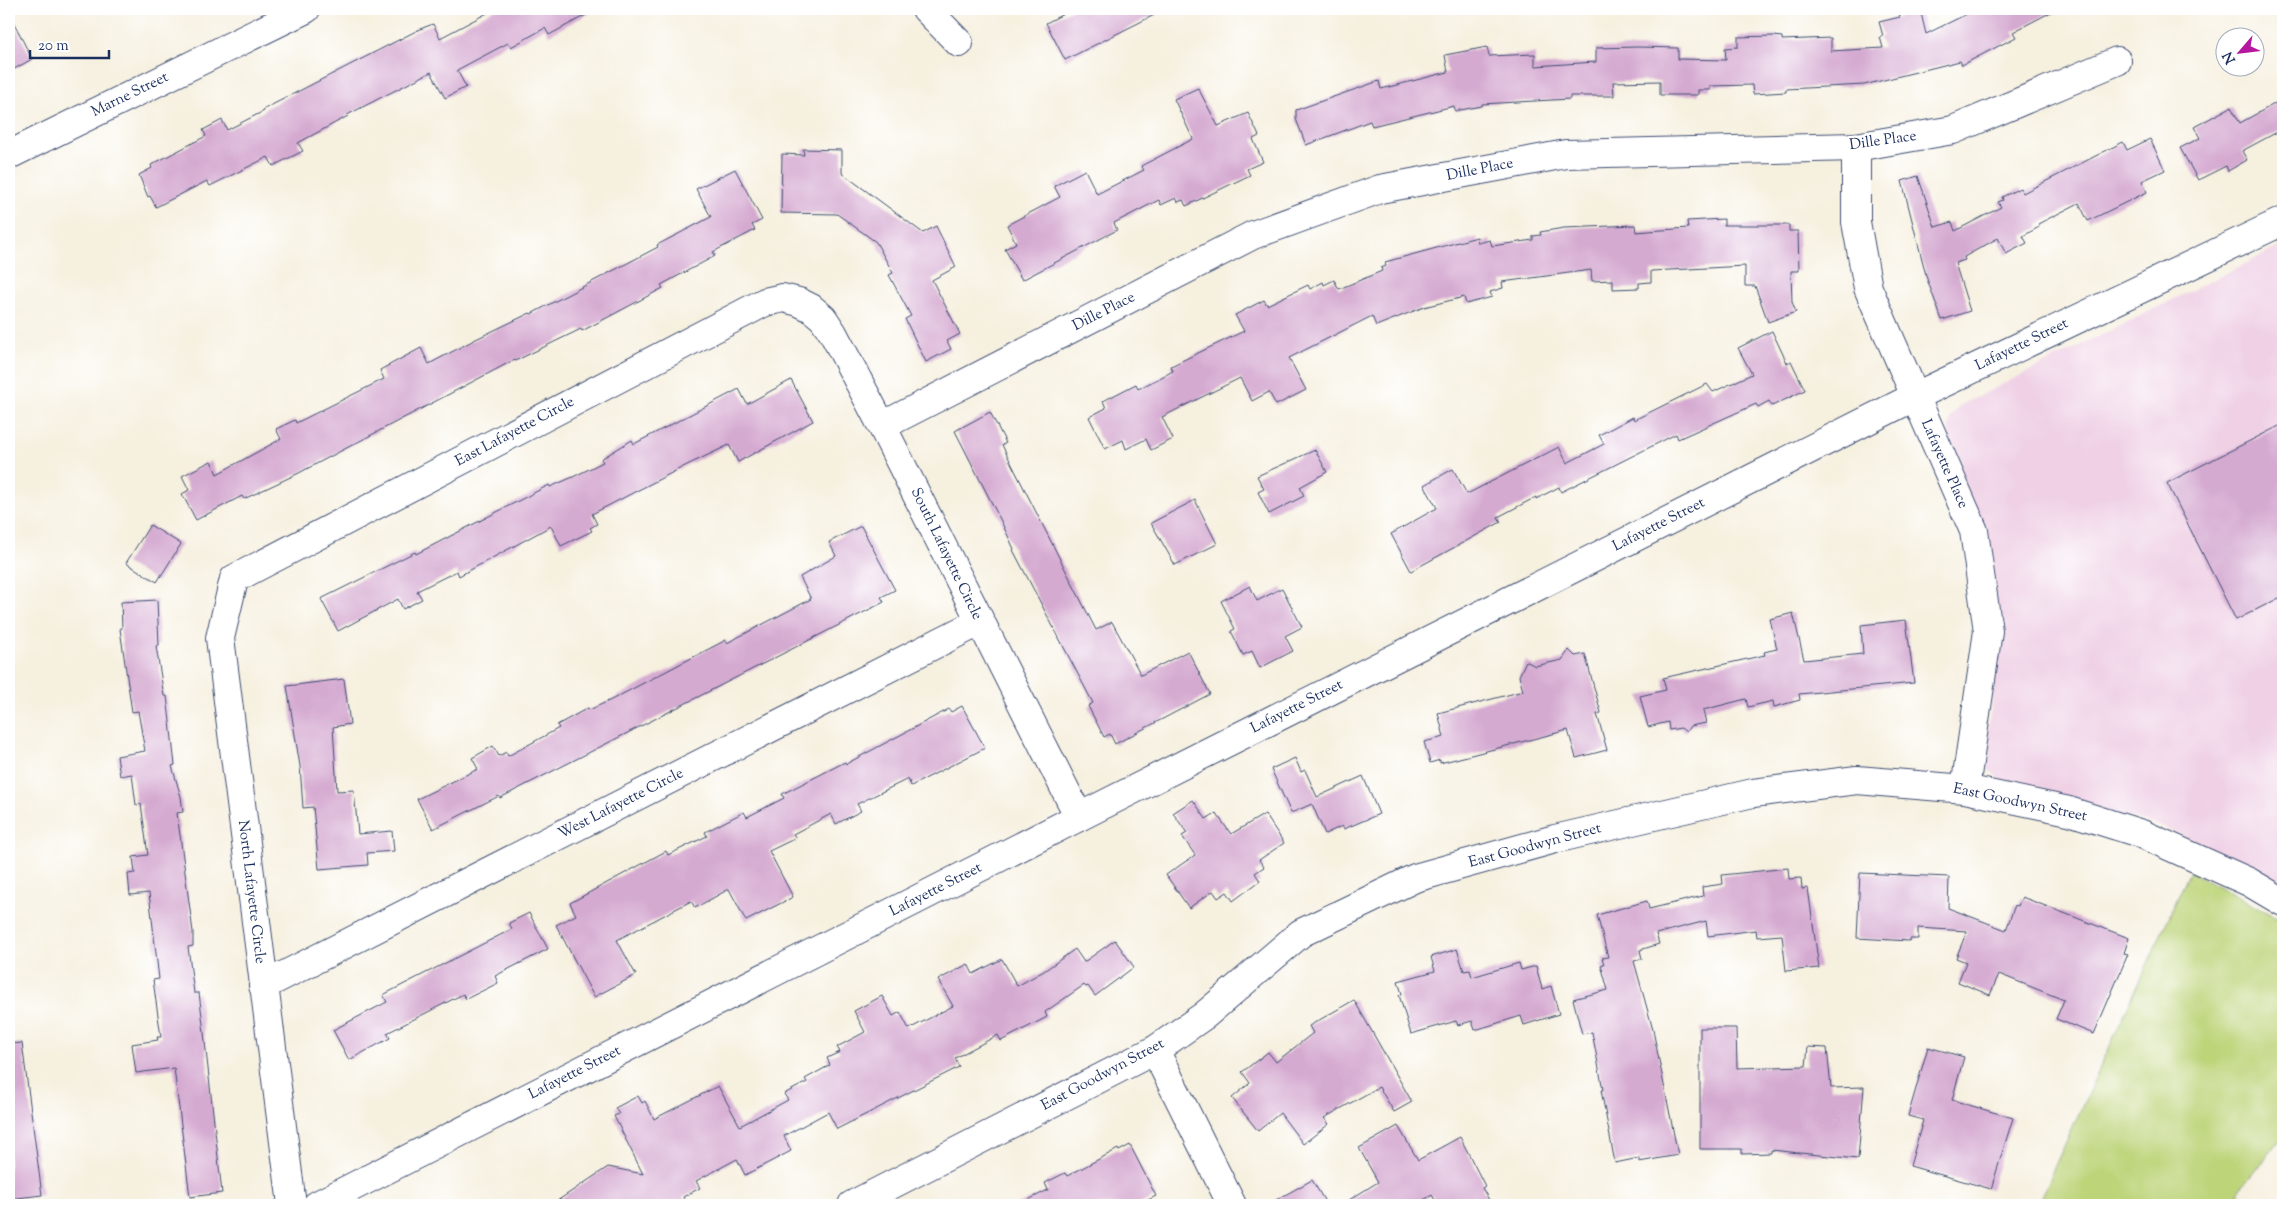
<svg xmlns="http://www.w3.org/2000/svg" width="2292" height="1214" viewBox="0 0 2292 1214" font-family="'Sorts Mill Goudy',serif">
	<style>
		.built { fill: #efd0e5 }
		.green { fill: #bdd479; stroke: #6c826c }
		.building { fill: #d5aad1 }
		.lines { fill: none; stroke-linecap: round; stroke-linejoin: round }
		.minor-casing { stroke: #3c4c71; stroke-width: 30 }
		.tertiary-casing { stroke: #3c4c71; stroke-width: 30 }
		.minor { stroke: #fff; stroke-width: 28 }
		.tertiary { stroke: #fff; stroke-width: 28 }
		.labels { text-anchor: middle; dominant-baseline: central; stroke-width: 4.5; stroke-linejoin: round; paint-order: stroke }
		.street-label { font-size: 15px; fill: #1b2f5e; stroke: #fff }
	</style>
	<rect width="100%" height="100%" fill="#fff"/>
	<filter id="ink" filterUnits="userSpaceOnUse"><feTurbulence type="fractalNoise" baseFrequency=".02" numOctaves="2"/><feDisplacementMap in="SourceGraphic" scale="10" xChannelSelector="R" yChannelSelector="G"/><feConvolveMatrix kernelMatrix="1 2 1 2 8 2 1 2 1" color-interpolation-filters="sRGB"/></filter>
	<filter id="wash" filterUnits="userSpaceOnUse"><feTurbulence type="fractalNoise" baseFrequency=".0096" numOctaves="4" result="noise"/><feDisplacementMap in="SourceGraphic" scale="20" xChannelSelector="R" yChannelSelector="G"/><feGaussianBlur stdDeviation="1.12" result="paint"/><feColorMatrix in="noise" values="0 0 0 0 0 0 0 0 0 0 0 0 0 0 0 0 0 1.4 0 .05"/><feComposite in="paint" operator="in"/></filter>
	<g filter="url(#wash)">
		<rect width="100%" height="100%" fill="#f6f0df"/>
		<polygon class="built" points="2283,245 2283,887 2251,868 2164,827 2029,791 2001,780 1988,769 1985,754 1999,650 1948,433 1950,418 1959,406"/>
		<polygon class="green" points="2190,871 2283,921 2283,1135 2228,1205 2037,1205"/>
		<g id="blocks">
			<g class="building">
				<polygon points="495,9 597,9 549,35 545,28 511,47 508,43 457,70 466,87 445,98 431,72 347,115 348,116 298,143 303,151 273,166 268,157 210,186 207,181 156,207 150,196 148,197 139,175 152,168 151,165 206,136 203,130 222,120 227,130 264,111 264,109 420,29 433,24 440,38"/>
				<polygon points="1073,9 1166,9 1065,60 1046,23"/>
				<polygon points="1898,9 1920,9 1926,34 1977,9 2057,9 2013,32 2016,37 1962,65 1960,61 1864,85 1786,89 1786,92 1753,94 1752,85 1710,86 1710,90 1698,90 1698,95 1660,95 1660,81 1613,82 1614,96 1570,96 1570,99 1482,104 1482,106 1455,111 1454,106 1372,126 1370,121 1306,145 1296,119 1296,110 1379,81 1381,89 1448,72 1445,55 1487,47 1489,56 1535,54 1535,66 1596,62 1596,48 1638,47 1678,48 1678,59 1726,60 1725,48 1738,47 1738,37 1774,36 1782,37 1782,40 1831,38 1831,51 1883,48 1880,37 1883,36 1879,22 1900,17"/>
				<polygon points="9,13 32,59 9,72"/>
				<polygon points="1198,88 1218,126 1248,113 1259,136 1253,139 1263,162 1247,169 1250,175 1186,206 1183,200 1178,202 1176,198 1161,205 1159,200 1151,204 1114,223 1117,230 1022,280 1005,249 1016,243 1007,225 1060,197 1054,186 1085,170 1097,194 1144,170 1141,166 1193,139 1174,99"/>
				<polygon points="2283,99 2283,129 2242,151 2247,160 2228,171 2226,166 2198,180 2180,148 2200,138 2194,127 2231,107 2240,123"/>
				<polygon points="2150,139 2165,170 2142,181 2147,192 2088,221 2079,203 2038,224 2039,227 2023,236 2027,243 2006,254 1998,238 1964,257 1965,260 1955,263 1970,311 1942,320 1927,279 1902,181 1918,176 1935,227 1952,222 1955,231 2001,207 1998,202 2003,200 2002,197 2020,188 2023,193 2123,142 2127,150"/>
				<polygon points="803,149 842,150 842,173 923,233 936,226 956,267 932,280 960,334 947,341 951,349 926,362 905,319 911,316 889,275 893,273 876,242 837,214 781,213 782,154 804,155"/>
				<polygon points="735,169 762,220 752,225 755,230 713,252 715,256 661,285 663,288 582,331 581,329 515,361 514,360 299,473 244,499 242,496 196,520 182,494 189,490 182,476 211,461 217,474 281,439 276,429 295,420 296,423 384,379 380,370 421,348 429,364 476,339 530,313 531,314 658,247 657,245 711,217 696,189"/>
				<polygon points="1724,219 1724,225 1789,225 1789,231 1798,231 1799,271 1791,271 1792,302 1796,312 1768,322 1755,286 1745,286 1745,266 1651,271 1651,282 1639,283 1639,288 1613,289 1613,280 1592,281 1591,270 1502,282 1503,288 1490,292 1492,297 1466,304 1464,297 1424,307 1376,326 1372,316 1289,358 1306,390 1276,405 1269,392 1252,401 1240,378 1162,417 1173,439 1151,450 1146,439 1126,449 1123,440 1105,449 1089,417 1106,408 1103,401 1136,384 1138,389 1173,371 1171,366 1244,331 1235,315 1264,300 1267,305 1308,285 1310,289 1323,282 1324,285 1334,280 1339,289 1382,271 1381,268 1386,266 1385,262 1477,237 1478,243 1490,240 1492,246 1533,240 1533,236 1541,235 1540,232 1564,228 1635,225 1636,232 1688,228 1687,221"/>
				<polygon points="1772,331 1787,363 1791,361 1805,390 1772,406 1769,401 1758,407 1756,404 1678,439 1676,434 1561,492 1559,487 1536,499 1536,497 1498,517 1501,522 1411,571 1391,534 1437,508 1424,485 1453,469 1467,494 1559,447 1567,463 1604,444 1599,435 1633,417 1634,420 1707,384 1713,392 1752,374 1738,348"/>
				<polygon points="791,380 813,421 738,462 729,445 687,465 592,514 597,524 590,528 592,531 561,546 551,526 459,576 457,571 417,591 422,599 403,609 398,599 338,631 321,599 415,552 416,554 549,485 550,487 573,477 603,462 601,459 632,440 634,444 739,389 747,404"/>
				<polygon points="990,412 1006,443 1002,445 1096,630 1112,622 1141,675 1188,651 1210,694 1115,744 1110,734 1104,737 1088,706 1093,703 1013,550 1014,549 1001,521 955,431"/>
				<polygon points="2283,424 2283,596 2236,620 2167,483"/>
				<polygon points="1315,450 1327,472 1300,487 1304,496 1269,514 1258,492 1264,489 1257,476"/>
				<polygon points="1195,500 1217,544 1175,565 1151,523"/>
				<polygon points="150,525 181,544 157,582 126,563"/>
				<polygon points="861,526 895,590 881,597 884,602 500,798 499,796 433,829 417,799 478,769 472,758 493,746 499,756 506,752 508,756 559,728 557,725 588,708 589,710 611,700 726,640 727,643 811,599 800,577 836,556 829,542"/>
				<polygon points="1250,586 1257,601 1282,588 1302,627 1285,636 1293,651 1260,668 1252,651 1243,655 1231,631 1235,629 1221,601"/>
				<polygon points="157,600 159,645 156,646 164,696 167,696 175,765 172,766 181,797 183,812 177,813 193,932 193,946 188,947 194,993 199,993 203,1024 222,1193 190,1197 174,1068 136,1073 132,1044 158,1040 157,1037 161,1037 153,980 159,979 149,893 130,895 128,874 135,873 133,857 148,855 141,804 136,805 132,774 120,776 117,756 145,751 138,711 132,712 120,629 122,628 121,602"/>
				<polygon points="1793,613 1804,660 1863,654 1861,625 1906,620 1914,683 1799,694 1800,700 1774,707 1773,701 1748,707 1746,699 1703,710 1706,723 1690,726 1686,732 1681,728 1669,730 1668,722 1648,727 1640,696 1666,690 1663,678 1765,655 1764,652 1777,649 1770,619"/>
				<polygon points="1569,650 1575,656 1585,654 1601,713 1597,714 1607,750 1576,758 1568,730 1440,763 1440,760 1430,763 1424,742 1444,737 1438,713 1523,691 1519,676 1526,661 1535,666 1562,660"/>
				<polygon points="344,679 350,724 333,727 337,791 354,790 358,834 392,831 394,851 367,853 368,865 319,869 313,807 303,808 300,766 287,686"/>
				<polygon points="962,706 985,748 911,786 908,779 857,804 861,811 836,824 831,814 793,834 796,838 769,851 793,897 746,921 729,889 695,908 691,901 617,940 636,975 594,997 556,925 576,915 570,903 666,851 668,855 707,836 705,832 744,812 747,817 784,798 782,794 804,783 845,762 846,764 949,709 951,712"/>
				<polygon points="1295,758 1301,772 1305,770 1317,797 1363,776 1379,814 1344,829 1342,826 1325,834 1312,804 1291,813 1271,769"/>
				<polygon points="1193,800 1206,819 1216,813 1231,834 1265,814 1284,843 1259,860 1264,867 1255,873 1260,881 1233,901 1227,892 1218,898 1213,891 1189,908 1166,875 1195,855 1182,836 1187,833 1173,813"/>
				<polygon points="1788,868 1789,879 1801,878 1802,889 1808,888 1819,968 1786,971 1782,935 1757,937 1756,930 1708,936 1706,921 1656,934 1659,944 1640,950 1642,959 1634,961 1653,1030 1678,1155 1639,1162 1639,1158 1615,1163 1601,1090 1603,1090 1592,1032 1582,1034 1573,999 1608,990 1601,965 1604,964 1602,958 1608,957 1597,915 1647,901 1649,909 1703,896 1702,887 1723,884 1722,875"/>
				<polygon points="1860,873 1949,877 1948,908 2006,930 2015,905 2018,906 2022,897 2129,938 2124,953 2128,954 2094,1034 2056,1019 2064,1000 1999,974 1990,995 1958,982 1966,962 1956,958 1967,931 1918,928 1918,939 1910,939 1909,941 1857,938"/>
				<polygon points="529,913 548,949 495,976 498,983 466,999 463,994 387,1033 390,1038 349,1060 333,1030 387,1002 383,995 512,929 509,923"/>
				<polygon points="1115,940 1134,967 1095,996 1088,986 1086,987 1084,985 1045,1012 1047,1017 1001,1041 998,1035 955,1058 959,1067 837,1129 828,1112 784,1136 791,1151 745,1175 737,1159 696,1181 700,1188 683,1197 687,1205 551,1205 608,1167 643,1174 614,1116 619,1114 615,1108 638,1096 642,1103 645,1101 654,1119 718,1086 740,1126 788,1100 784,1094 807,1082 805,1079 830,1065 827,1058 840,1052 837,1047 865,1032 854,1011 882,996 893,1016 900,1012 909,1029 953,1006 938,980 968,964 973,974 1002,959 1017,986 1044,971 1075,949 1084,962"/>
				<polygon points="1457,949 1464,971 1470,970 1472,977 1519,963 1521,970 1536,966 1542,989 1551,986 1559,1014 1524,1025 1521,1016 1475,1030 1472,1021 1458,1025 1456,1021 1411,1034 1399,995 1402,994 1398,981 1435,971 1431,957"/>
				<polygon points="1354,1000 1412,1102 1394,1112 1379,1087 1324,1118 1329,1124 1303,1144 1280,1113 1258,1131 1232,1098 1250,1083 1242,1072 1268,1052 1276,1062 1313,1033 1309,1026"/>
				<polygon points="1700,1028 1736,1028 1737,1068 1806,1066 1808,1047 1827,1048 1831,1088 1864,1087 1858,1159 1771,1150 1771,1153 1742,1154 1742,1149 1700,1149"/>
				<polygon points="22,1043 42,1195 9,1199 9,1044"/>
				<polygon points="1928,1047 1964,1057 1952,1100 2013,1118 1991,1189 1910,1166 1923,1120 1908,1116"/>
				<polygon points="1398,1126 1418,1160 1460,1137 1485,1186 1482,1188 1492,1205 1438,1205 1432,1195 1415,1205 1341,1205 1378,1182 1359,1148"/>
				<polygon points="1130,1145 1156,1196 1138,1205 1018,1205 1048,1190 1045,1183 1065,1173 1067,1176 1118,1149 1119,1151"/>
				<polygon points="1312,1180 1327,1205 1267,1205"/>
			</g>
		</g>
	</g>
	<g filter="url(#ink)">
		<use href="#blocks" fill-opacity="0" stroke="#3c4c71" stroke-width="1"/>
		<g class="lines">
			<defs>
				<g id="minor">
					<polyline points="926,9 959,43"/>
					<polyline points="1856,147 1856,222 1868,288 1974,531 1988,631 1965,789"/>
					<polyline points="9,155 306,9"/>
					<polyline points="882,426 1253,235 1380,189 1566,154 1856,147 1953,130 2117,61"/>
					<polyline points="263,986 979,622"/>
					<polyline points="1155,1050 1232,1205"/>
					<polyline points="292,1205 220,638 234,579 765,302 783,298 799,302 811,308 823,318 833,333 882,426 1079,817"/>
					<polyline points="852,1205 1155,1050 1205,1015 1301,933 1415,878 1555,839 1753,793 1857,780 1965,789 2069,811 2142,834 2249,882 2283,902"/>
				</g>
				<polyline id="tertiary" points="317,1205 1079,817 1914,397 2283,221"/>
			</defs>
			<use href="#minor" class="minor-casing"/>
			<use href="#tertiary" class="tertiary-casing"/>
			<use href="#minor" class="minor"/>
			<use href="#tertiary" class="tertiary"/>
		</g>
	</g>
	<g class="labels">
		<g class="street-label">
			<text transform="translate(130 95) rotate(-26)">Marne Street</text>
			<text transform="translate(1883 141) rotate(-8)">Dille Place</text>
			<text transform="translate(1480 170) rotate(-11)">Dille Place</text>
			<text transform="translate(1104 312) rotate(-27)">Dille Place</text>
			<text transform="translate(2022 345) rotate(-26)">Lafayette Street</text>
			<text transform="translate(515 432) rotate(-28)">East Lafayette Circle</text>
			<text transform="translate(1944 464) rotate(66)">Lafayette Place</text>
			<text transform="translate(1659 525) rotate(-27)">Lafayette Street</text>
			<text transform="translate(946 554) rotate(64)">South Lafayette Circle</text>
			<text transform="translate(1297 707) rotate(-27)">Lafayette Street</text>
			<text transform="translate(2020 803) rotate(12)">East Goodwyn Street</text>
			<text transform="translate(621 804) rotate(-27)">West Lafayette Circle</text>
			<text transform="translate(1535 846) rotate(-15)">East Goodwyn Street</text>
			<text transform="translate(936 890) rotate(-27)">Lafayette Street</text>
			<text transform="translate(251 892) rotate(83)">North Lafayette Circle</text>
			<text transform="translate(575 1073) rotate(-27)">Lafayette Street</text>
			<text transform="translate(1103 1075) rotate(-28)">East Goodwyn Street</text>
		</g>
	</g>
	<rect width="2292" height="1214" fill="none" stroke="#fff" stroke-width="30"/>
	<g transform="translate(2240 52) rotate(242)"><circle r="24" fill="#ffffff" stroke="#a4acbf"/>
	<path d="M0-4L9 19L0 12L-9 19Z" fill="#b5179e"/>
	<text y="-8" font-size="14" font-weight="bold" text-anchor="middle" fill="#1b2f5e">N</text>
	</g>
	<path d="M30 50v8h79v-8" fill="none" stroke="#1b2f5e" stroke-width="2.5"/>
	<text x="38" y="50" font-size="15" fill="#1b2f5e" stroke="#ffffff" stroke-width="4" paint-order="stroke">20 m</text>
</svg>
